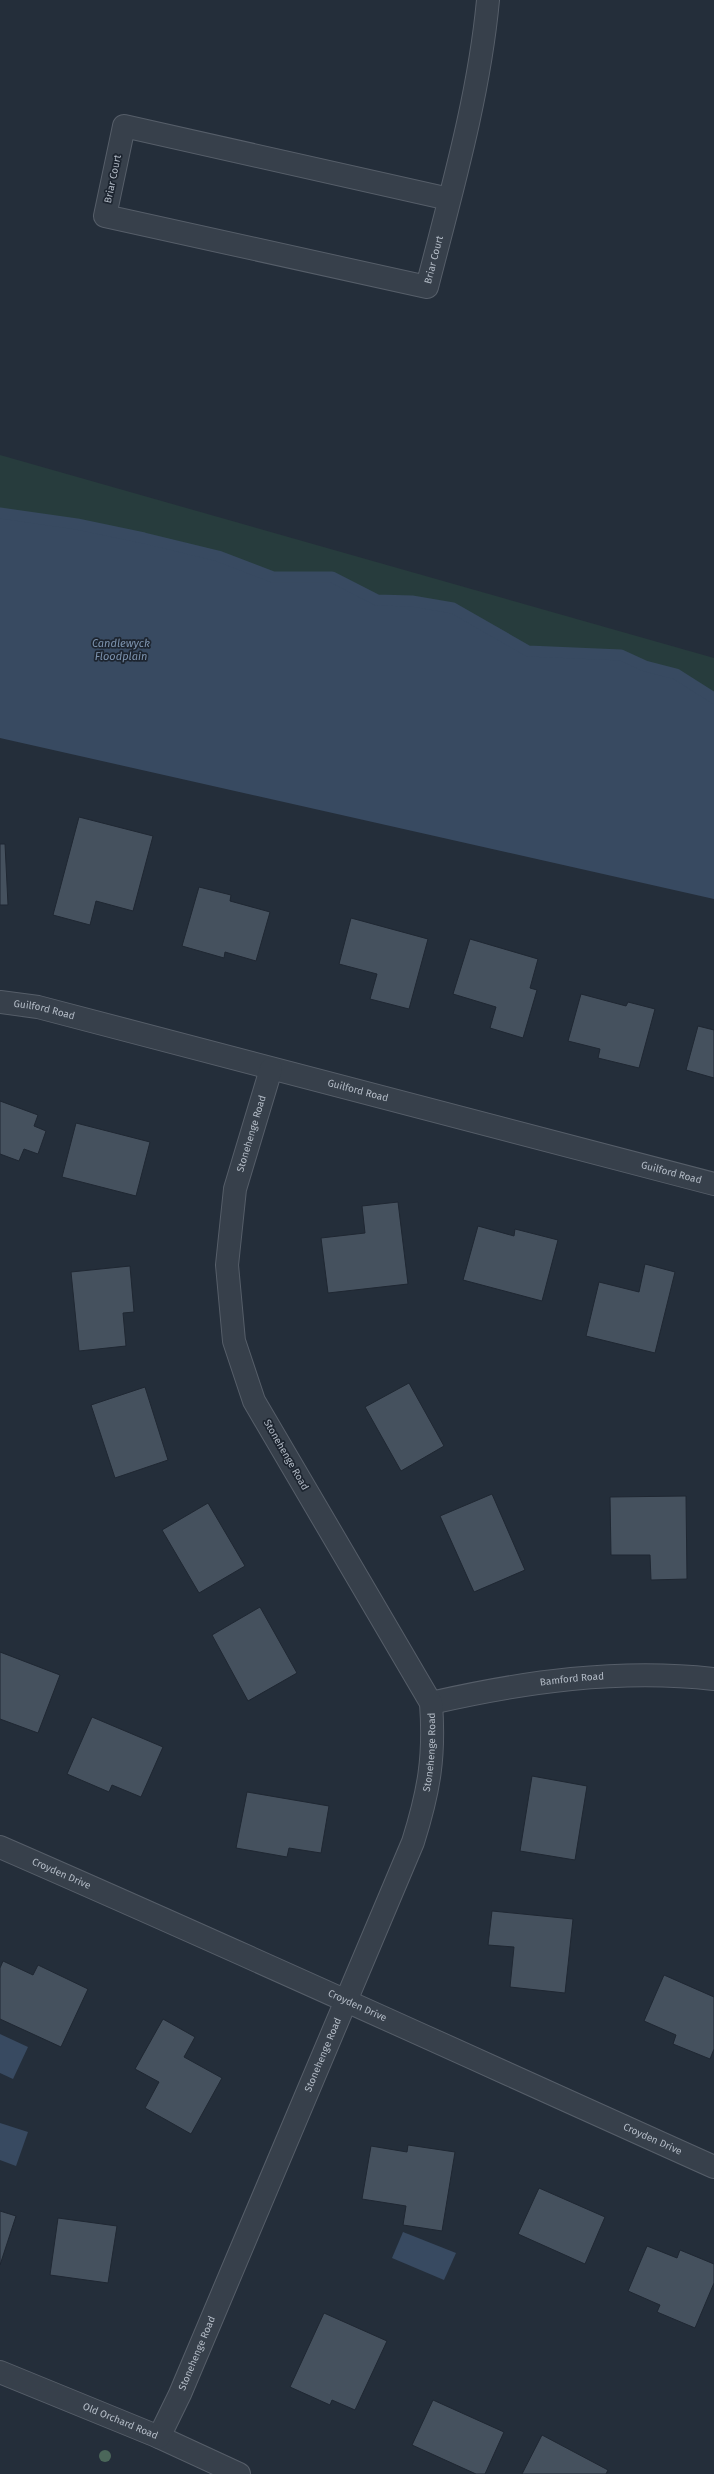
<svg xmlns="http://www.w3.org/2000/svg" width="714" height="2474" viewBox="0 0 714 2474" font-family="'Fira Sans',sans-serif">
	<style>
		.green { fill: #273c3d }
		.water { fill: #384a61 }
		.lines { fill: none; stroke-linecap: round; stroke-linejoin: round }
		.stream { stroke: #384a61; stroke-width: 11 }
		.building { fill: #45515e; stroke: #1f2732 }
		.minor-casing { stroke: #565e69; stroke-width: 24 }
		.minor { stroke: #37404b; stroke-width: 22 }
		.tree { fill: #4b675a }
		.labels { text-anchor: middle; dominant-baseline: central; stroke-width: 3.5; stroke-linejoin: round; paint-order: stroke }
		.street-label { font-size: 10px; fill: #b3bbc6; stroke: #1d2530 }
		.water-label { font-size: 11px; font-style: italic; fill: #7c92ad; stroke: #1d2530 }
	</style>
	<rect width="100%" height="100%" fill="#242e3a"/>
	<polygon class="green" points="0,455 714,658 714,698 676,674 645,666 633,660 608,653 528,651 472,619 412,601 377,600 350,585 316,576 273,577 218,556 144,538 77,524 0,513"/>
	<g class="water">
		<polygon points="0,513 77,524 144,538 218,556 273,577 332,577 377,600 412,601 453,608 528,651 621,655 645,666 676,674 714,698 714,899 0,738"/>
		<polygon points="0,2034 28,2047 13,2079 0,2073"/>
		<polygon points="0,2123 28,2132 16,2166 0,2160"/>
		<polygon points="403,2232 456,2253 444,2280 392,2258"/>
	</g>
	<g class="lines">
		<polyline class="stream" points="0,513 77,524 144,538 218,556 273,577 332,577 377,600 412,601 453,608 528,651 621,655 645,666 676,674 714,698"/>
	</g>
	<g class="building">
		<polygon points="79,817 153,836 133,911 96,901 90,925 53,915"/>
		<polygon points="0,844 5,844 8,905 0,905"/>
		<polygon points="199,887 231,895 230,901 270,912 256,961 225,952 224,958 182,946"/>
		<polygon points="351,918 428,939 409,1009 370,999 377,974 339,964"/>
		<polygon points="470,939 538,959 530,988 537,990 523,1038 490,1028 496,1007 453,994"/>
		<polygon points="581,994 626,1006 628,1002 655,1009 639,1068 598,1058 600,1049 568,1041"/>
		<polygon points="698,1026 714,1030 714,1078 686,1070"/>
		<polygon points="0,1101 38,1115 34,1126 46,1131 38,1154 24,1149 19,1161 0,1154"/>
		<polygon points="76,1123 150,1142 136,1196 62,1177"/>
		<polygon points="398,1202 408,1284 328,1293 321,1238 365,1233 362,1206"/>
		<polygon points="478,1226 514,1236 515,1229 558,1240 542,1301 463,1280"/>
		<polygon points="645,1264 675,1272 655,1353 586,1336 599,1282 639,1292"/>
		<polygon points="130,1266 134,1312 123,1313 126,1346 79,1351 71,1272"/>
		<polygon points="409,1383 444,1446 401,1471 365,1407"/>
		<polygon points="145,1387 168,1460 115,1478 91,1405"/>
		<polygon points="492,1494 525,1570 474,1592 440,1516"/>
		<polygon points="686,1496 687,1579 651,1580 650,1555 611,1555 610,1497"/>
		<polygon points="208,1503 245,1566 199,1593 162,1530"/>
		<polygon points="260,1607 297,1673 248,1701 212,1635"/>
		<polygon points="0,1652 60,1675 38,1733 0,1719"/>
		<polygon points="92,1717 163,1747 141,1797 112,1785 109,1792 67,1774"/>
		<polygon points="532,1776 587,1786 575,1860 520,1851"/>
		<polygon points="247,1792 329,1806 321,1853 289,1848 287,1857 236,1848"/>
		<polygon points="492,1911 573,1919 565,1993 510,1987 514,1947 488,1945"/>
		<polygon points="3,1961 33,1975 38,1965 88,1989 61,2047 0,2019 0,1968"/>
		<polygon points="664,1975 714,1997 714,2049 710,2059 673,2044 676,2035 644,2021"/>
		<polygon points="163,2019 195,2037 184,2057 222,2078 191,2134 145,2108 159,2082 135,2069"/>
		<polygon points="408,2145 455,2152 442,2231 403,2225 406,2206 362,2199 371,2146 407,2152"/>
		<polygon points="539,2188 605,2217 585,2264 518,2234"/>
		<polygon points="0,2211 16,2216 0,2265"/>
		<polygon points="58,2218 117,2226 108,2283 50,2275"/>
		<polygon points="647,2246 677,2258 680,2250 714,2264 714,2283 695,2328 657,2312 660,2305 628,2291"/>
		<polygon points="324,2313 387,2341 355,2410 332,2400 330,2405 290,2387"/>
		<polygon points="433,2400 504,2432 485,2474 476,2474 412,2445"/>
		<polygon points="542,2435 608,2470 606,2474 522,2474"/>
	</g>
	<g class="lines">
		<defs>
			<g id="minor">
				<path id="s1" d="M449,199L124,126L105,216L427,287C451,193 479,97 488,0"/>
				<path id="s2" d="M0,1002L38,1007L714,1184"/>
				<path id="s3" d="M431,1703C523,1682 619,1668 714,1679"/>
				<path id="s4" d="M0,1847C239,1951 476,2060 714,2167"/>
				<path id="s5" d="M0,2372L159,2437L239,2474"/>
				<path id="s6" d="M159,2437L180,2394L413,1842C429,1791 435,1757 431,1703L254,1401L234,1341L227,1265L235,1189L271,1069"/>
			</g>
		</defs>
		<use href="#minor" class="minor-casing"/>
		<use href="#minor" class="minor"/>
	</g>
	<circle class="tree" cx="105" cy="2456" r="6"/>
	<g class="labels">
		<g class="street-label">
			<text transform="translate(113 179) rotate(-78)">Briar Court</text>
			<text stroke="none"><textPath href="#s1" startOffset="783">Briar Court</textPath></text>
			<text stroke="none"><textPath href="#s2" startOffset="45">Guilford Road</textPath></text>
			<text stroke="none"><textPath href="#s2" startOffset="369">Guilford Road</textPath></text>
			<text stroke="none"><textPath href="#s6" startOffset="1412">Stonehenge Road</textPath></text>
			<text stroke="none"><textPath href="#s2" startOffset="693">Guilford Road</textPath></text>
			<text transform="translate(286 1455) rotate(60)">Stonehenge Road</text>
			<text stroke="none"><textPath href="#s3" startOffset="143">Bamford Road</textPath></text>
			<text stroke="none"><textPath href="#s6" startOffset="739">Stonehenge Road</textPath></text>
			<text stroke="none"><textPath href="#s4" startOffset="67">Croyden Drive</textPath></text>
			<text stroke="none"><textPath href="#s4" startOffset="391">Croyden Drive</textPath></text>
			<text stroke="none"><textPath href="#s6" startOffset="416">Stonehenge Road</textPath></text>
			<text stroke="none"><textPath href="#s4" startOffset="715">Croyden Drive</textPath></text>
			<text stroke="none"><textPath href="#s6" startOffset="92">Stonehenge Road</textPath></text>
			<text stroke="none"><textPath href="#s5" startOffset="130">Old Orchard Road</textPath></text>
		</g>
		<g class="water-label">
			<text x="121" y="643">Candlewyck<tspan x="121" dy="13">Floodplain</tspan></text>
		</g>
	</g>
</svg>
